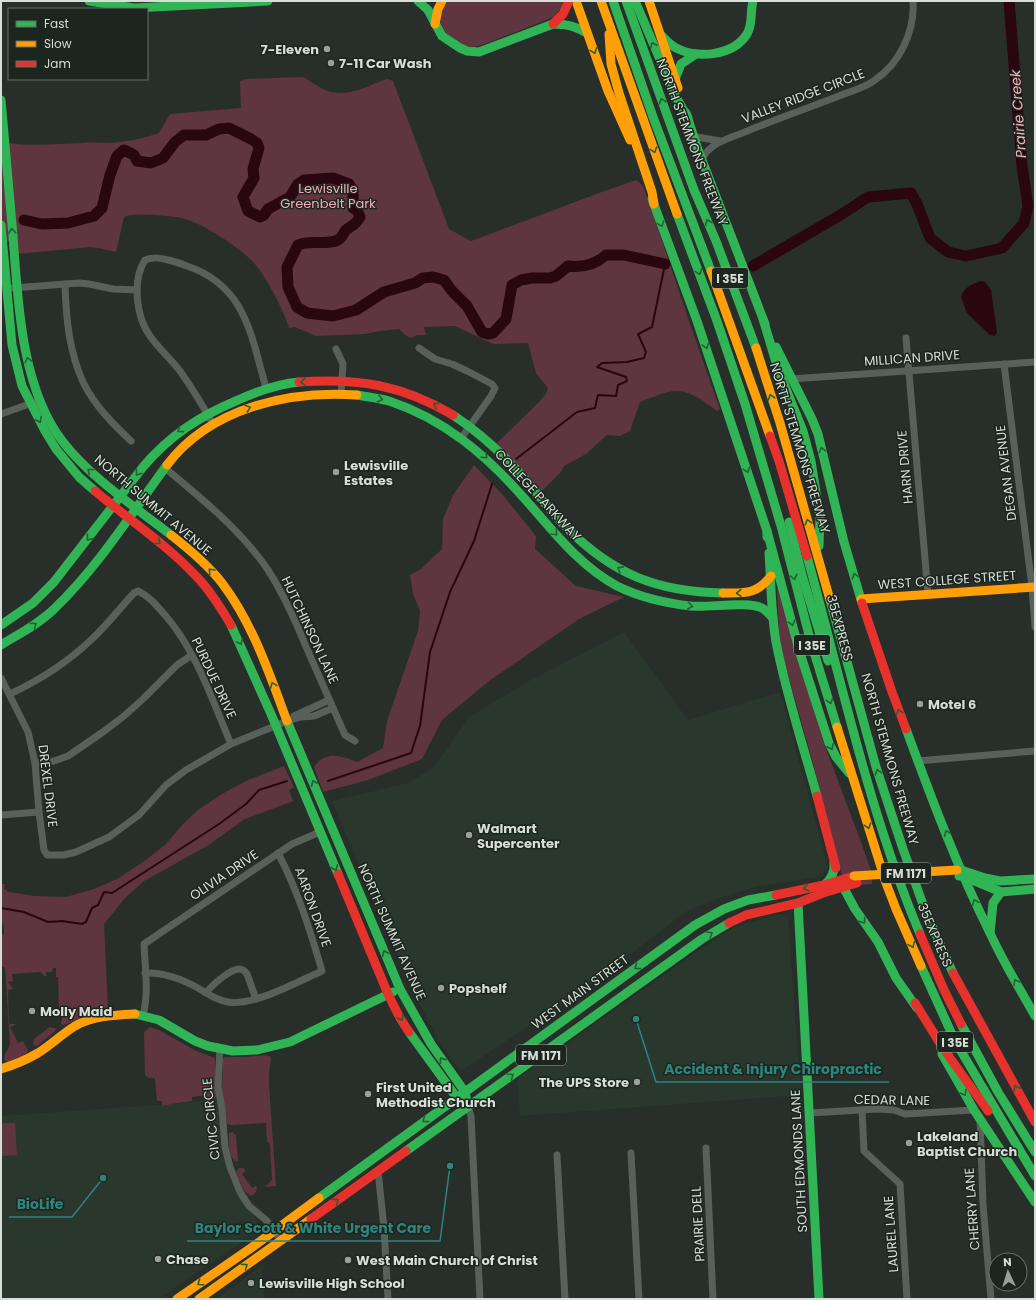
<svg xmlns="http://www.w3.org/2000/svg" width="1036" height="1300" viewBox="0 0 1036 1300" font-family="Poppins,sans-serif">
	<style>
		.built { fill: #29372c }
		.green { fill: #5f363f }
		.water { fill: #2a0610 }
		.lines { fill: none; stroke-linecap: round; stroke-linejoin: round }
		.stream { stroke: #2a0610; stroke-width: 2 }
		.river { stroke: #2a0610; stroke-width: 11 }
		.street { stroke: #576159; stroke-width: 7 }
		.fast { stroke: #30b455; stroke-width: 9 }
		.slow { stroke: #ff9f0a; stroke-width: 9 }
		.jam { stroke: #e5322d; stroke-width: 9 }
		.slow-bridge { stroke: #ff9f0a; stroke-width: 9 }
		.oneway { stroke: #255f34 }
		.poi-dot { fill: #9aa09a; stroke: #1d261e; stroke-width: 1.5 }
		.labels { text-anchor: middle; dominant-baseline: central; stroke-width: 3; stroke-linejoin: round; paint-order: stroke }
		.shield { fill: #1d261e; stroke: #9fa6a0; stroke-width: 1 }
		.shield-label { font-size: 12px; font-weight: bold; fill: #d7ddd7 }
		.poi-label { font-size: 13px; font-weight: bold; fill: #d7ddd7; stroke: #1d261e; text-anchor: start }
		.street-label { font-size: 13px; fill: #d7ddd7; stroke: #1d261e }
		.park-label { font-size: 13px; fill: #f3aab8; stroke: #1d261e }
		.water-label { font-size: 14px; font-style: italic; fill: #f7aebc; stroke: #1d261e }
		.leader { fill: none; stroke: #2d857e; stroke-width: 1.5 }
		.callout-dot { fill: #2d857e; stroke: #1d261e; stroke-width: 1.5 }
		.callout-label { font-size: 14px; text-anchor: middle; font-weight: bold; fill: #2d857e; stroke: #1d261e; stroke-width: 3; stroke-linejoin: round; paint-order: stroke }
	</style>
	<rect width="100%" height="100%" fill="#282e29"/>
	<g class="built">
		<polygon points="624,632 688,720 780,692 828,867 820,877 758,886 714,900 687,911 579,993 461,1071 441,1045 411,988 379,913 332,801 408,783 433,768 469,717 527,682"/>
		<polygon points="784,914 788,916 801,1095 520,1116 517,1079 703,947 732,928 775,915"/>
		<polygon points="219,1099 223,1150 231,1180 262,1228 159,1299 1,1299 1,1116 170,1104"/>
		<polygon points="262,1266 264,1299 216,1299"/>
	</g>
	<g class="green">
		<path d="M445,1H562L563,5L554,17L482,45C477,46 473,47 469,46C453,44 436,27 440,9C441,7 444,3 445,1Z"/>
		<path d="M304,77C310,81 317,86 323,89C346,100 366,86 387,79L393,81L449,229L471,241L599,193L636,180L643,186C669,260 693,335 720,409L717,411C706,403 693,392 679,391C666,390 651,398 640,402L630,431L620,436L607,435L586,454L564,466L561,472L543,490H539L513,460L497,443L538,403L546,394L548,388L536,373L528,343L493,344L455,326L424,327L426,335H417L411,338L405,335L399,329L380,331L365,334L316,336L295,327L289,328C284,311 266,276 254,263C240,248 207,226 188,220C178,216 165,216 154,215C144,215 134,213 124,217L116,252L99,248L90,247L17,254L16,241H1V142C28,147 56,144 84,143C92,142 100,143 108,143C126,142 142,139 159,133L170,114L241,108L240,81L246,79Z"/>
		<path d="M474,465L502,494L536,536L535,549L576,586L624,597L579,619L489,681L442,720L422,759L368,780L323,792L314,767C326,750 341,756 357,762L383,748L387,721L418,631L420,611L413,594L410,575L421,569L442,549L443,519L453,495Z"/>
		<polygon points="777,586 823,741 861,842 872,874 872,884 845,886 824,807 815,770 782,653 779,635"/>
		<path d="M284,766L294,787L289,790L293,801L245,819L207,846L144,881L125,898L104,924L108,1011L85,1016L64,1025L61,1024L63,1013H61L55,1016V1013L59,1012L58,977H56V968H53L52,972H46V977L40,972L12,974L13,983L11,981L8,982L13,989L8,990L9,1022L10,1024H15V1025L10,1027L18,1043L23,1041L28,1050L27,1053L9,1062L5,1061C2,1054 9,1051 10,1043L5,968L1,966V935L4,934V926L1,921V884H5L4,889L9,892L34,896L66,897L94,889L117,879L143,862L165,845L183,824L198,810L222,794L248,780Z"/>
		<polygon points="50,1027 55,1028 56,1029 54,1032 37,1046 34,1045 33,1043 34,1039"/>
		<polygon points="150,1027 159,1030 196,1051 215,1058 216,1098 212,1101 208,1101 206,1095 192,1097 192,1101 177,1103 162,1106 162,1101 157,1101 155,1078 149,1078 145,1075 144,1032"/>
		<polygon points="266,1055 271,1057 269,1074 269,1084 276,1186 265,1187 272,1180 270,1145 269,1142 267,1142 266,1123 232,1125 227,1124 222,1092 223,1059 225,1057 245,1057"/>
		<polygon points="1,1123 15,1123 17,1155 1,1156"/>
		<path d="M232,1132L236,1135L238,1160L237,1162C228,1158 229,1143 229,1135V1133Z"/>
		<polygon points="239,1168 243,1168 246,1171 242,1174 252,1188 256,1186 257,1188 256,1192 251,1196 244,1191 236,1172"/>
	</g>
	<path class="water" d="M981,281L985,282L991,290L997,332L995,336L990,335L967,313L961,297C964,287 972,284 981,281Z"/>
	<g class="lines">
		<g class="stream">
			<polyline points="516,459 577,412 595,408 598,395 616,396 618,385 627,381 626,377 597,367 602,363 627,362 644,358 646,352 638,334 652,327 665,264"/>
			<polyline points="328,781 411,753 420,726 430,652 450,592 474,541 492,484"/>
			<polyline points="1,908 24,912 48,922 62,921 82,924 86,922 92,908 98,905 104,892 112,893 219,824 246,804 259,790 287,781"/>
		</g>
		<g class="river">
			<path d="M24,220L42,224L68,223L94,216L102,208L110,175L117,156L124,150L134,155L137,161L151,163L163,158L175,142L184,135H206L219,129L229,128L251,139L257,143L259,148L253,169L254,178L243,197L248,211L260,217L264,215L268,209L290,197L298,184L304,180L333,178L349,184L353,190V208L357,210L360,217C354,227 353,224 346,230C343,233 342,238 338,240C326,246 311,239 298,245L287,267L288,287L297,307L307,313L333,316L356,310L384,292L415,283L423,278L433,277L444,280L452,291L467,306L482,332L488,334L493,333L506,319L512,285L521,280L532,278H550L556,276L568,266C583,268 595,265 606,255H624L665,264"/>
			<polyline points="753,266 842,214 868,197 911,193 917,204 930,238 948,252 966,256 1002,248 1024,223 1028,206 1022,166 1009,1"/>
		</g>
		<g class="street">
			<polyline points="694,135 697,137 720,141"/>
			<path d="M702,159C710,143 729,138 745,132C776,119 808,108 839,96C851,91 865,88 875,80C900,63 915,31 913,1"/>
			<path d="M65,284C66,318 69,353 84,384C95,406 113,424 131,441"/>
			<polyline points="13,288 79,283 89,284 113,289 137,290"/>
			<polyline points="906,338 928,594"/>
			<polyline points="419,348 435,359 452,364 467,371 492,384 495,388 491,396 462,437"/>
			<polyline points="336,349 343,364 341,394"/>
			<polyline points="1004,364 1032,587 1035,627"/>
			<polyline points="791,379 1035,362"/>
			<polyline points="1,414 35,402"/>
			<path d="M213,424C203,406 192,388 180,371C171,359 159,349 150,336C136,317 132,280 145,260C148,259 151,258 154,258C160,257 180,263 187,266C246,286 251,335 266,388"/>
			<path d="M165,468C202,499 241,530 268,570C284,595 296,622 307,649C320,678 332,706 345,735L355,741"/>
			<polyline points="1,678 28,732 35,763 39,812 44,850 47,855 64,855 76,852 109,837 139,815 166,785 186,770 231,744 287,721 301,717 314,716 333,708"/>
			<path d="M10,694C40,680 68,662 92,639C107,625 120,608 134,593L138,591C149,596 157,606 165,615C197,652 212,700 231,744"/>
			<polyline points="294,716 329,700"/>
			<polyline points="917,761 1035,751"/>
			<polyline points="35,763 54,761 68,756 103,732 124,716 143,699 177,665 192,655"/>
			<polyline points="1,815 39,812"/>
			<path d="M145,973C163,972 182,979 198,988C208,994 216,1000 228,1002C252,1007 299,981 322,971C310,930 298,891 278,853"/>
			<path d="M206,993C211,986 230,969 239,969C243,969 245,971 247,974L256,999"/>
			<path d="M143,1016C149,992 145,968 144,944L292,844L320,832"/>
			<polyline points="220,1049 218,1087 222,1109 225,1147 230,1167 240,1192 249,1206 267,1221 281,1240"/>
			<polyline points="468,1107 471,1116 480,1299"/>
			<polyline points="862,1110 864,1151 900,1184 907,1299"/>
			<polyline points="810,1113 877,1109 894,1110 905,1114 974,1110"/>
			<polyline points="980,1118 983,1204 991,1299"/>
			<polyline points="706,1148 713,1299"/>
			<polyline points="631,1153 639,1299"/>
			<polyline points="557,1155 565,1299"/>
			<polyline points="378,1171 384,1228 388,1299"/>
		</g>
		<g class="fast">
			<polyline points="89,1 134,8 268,1"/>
			<path d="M418,1L428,10L442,36L460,48L467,51L479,52L553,24C567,24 574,26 587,33"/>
			<polyline points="613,1 653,117 711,271"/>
			<polyline points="626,1 694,190 716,241 756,348"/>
			<polyline points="635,1 676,97 688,118"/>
			<path d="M662,36C666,40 670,45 676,48C698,59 733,56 747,34C753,24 750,12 753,1"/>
			<polyline points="675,79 681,64 696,54"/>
			<path d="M1,100C5,145 9,191 13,236C18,302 21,388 63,442C92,479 134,506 171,535"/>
			<polyline points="686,113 697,147 765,324"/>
			<polyline points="652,199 697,321 767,531 767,537"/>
			<polyline points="677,214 717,321 745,404 781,526 810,639 837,727"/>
			<polyline points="1,225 12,345 22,386 45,431 56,449 79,477 95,491"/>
			<polyline points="763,319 778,369 803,431 811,461 820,517 819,546"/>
			<polyline points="776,347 812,419 818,434 844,542 862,603"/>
			<path d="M357,395C368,397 379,398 389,401C444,419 486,455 523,497C552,529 578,565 617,586C639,597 665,603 690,606C709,608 746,601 762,608C766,610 770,615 773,618"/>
			<path d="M453,415C480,433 503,454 524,478C538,494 550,511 565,526C612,574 657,592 723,593"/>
			<polyline points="789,522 802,575 828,661"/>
			<polyline points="767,531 800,653 829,743 836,757 849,773"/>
			<path d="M769,553C771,582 771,613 776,642C786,694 803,745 817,796"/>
			<path d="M807,556C842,683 869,812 920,934"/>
			<polyline points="830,600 876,767 903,849 925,910 953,973"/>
			<path d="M1,625L33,603L54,582L143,467C170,435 200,416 238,400C258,391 277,384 299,382"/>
			<polyline points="231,625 271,714 338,874"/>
			<path d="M1,645C19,634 39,624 54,609C98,567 131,514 167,465"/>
			<polyline points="287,721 400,989 431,1044 465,1092 468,1107"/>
			<path d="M906,729C931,797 957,867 990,933C1003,962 1020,989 1035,1016"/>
			<polyline points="961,870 985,878 1000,881 1035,879"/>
			<polyline points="959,876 964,876"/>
			<polyline points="970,879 1001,892 1035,889"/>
			<polyline points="841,883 855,909 878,942 896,978 917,1008"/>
			<path d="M824,885C832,879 835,872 834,862"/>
			<polyline points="798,903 819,1299"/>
			<polyline points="990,933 993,903 1001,892"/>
			<polyline points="921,966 955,1041 1035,1176"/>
			<polyline points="135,1014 159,1020 195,1041 208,1046 233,1051 257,1050 290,1042 393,992"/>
			<polyline points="961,1024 998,1092 1035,1152"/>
			<polyline points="409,1032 457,1098 462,1102"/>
			<polyline points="942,1054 974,1110 1035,1202"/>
			<polyline points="406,1151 702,939 729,923"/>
			<polyline points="319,1198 695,925 724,909 748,900 776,895"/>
		</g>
		<g class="slow">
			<polyline points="576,1 608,91 630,140"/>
			<polyline points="601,1 677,214"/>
			<polyline points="649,1 678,88"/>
			<polyline points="435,24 438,9 442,1"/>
			<polyline points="609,34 611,64 619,93 652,192 654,204"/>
			<polyline points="711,271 770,436"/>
			<polyline points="756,348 780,423 830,600"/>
			<path d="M167,465C210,408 289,390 357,395"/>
			<path d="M171,535C189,549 208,565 222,583C253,624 269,673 287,721"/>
			<path d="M723,593C745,593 756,595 771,576"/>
			<polyline points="861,599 1035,587"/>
			<polyline points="837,727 886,883 896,909 921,966"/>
			<path d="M1,1069C14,1065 26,1060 38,1053C51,1045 62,1034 75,1026C93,1016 115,1015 135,1014"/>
			<polyline points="177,1299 251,1248 319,1198"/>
			<polyline points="199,1299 311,1219"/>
		</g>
		<g class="jam">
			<polyline points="553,24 563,14 569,1"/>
			<path d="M299,382C359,378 402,385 453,415"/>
			<polyline points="770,436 779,461 807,556"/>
			<path d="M95,491C128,519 166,544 196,576C210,590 221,608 231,625"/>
			<polyline points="862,603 892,692 906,729"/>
			<polyline points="817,796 836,868"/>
			<polyline points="338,874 388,994 400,1018 409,1032"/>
			<polyline points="776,895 824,885 854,876"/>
			<polyline points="729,923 746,915 798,903 823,893 857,883"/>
			<polyline points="920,934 944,990 961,1024"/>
			<polyline points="953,973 1035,1122"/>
			<polyline points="915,1003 943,1048 988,1111"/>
			<polyline points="311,1219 406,1151"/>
		</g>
		<polyline class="slow-bridge" points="854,876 957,870"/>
	</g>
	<defs><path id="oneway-chevron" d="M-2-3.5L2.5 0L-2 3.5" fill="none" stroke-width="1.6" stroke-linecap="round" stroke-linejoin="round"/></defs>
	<g class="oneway">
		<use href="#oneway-chevron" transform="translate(653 45) rotate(-115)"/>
		<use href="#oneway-chevron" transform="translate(594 51) rotate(70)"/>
		<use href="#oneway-chevron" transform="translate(662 101) rotate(-109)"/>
		<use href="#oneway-chevron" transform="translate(654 150) rotate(70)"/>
		<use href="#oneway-chevron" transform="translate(708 222) rotate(-113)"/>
		<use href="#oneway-chevron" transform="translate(661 224) rotate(70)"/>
		<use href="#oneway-chevron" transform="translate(12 231) rotate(-95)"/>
		<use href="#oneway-chevron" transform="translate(699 272) rotate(70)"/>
		<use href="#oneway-chevron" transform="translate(706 346) rotate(72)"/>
		<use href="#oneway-chevron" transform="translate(28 360) rotate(-104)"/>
		<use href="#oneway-chevron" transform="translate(303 382) rotate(176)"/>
		<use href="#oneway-chevron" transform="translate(771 397) rotate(-108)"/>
		<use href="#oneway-chevron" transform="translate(380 399) rotate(14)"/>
		<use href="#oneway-chevron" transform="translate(436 405) rotate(-154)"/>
		<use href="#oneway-chevron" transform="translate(248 408) rotate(-19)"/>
		<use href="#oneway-chevron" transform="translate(39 420) rotate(63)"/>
		<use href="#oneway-chevron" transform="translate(180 430) rotate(143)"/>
		<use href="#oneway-chevron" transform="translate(822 450) rotate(-104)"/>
		<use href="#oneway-chevron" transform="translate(485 456) rotate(43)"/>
		<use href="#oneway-chevron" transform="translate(747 470) rotate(72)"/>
		<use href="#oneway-chevron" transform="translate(90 471) rotate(-137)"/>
		<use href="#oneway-chevron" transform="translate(138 473) rotate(127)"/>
		<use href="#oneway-chevron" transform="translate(808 522) rotate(-106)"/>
		<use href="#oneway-chevron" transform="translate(555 533) rotate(47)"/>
		<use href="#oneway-chevron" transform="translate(89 538) rotate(127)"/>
		<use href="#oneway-chevron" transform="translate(158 542) rotate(38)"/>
		<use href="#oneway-chevron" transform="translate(620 569) rotate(-151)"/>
		<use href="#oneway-chevron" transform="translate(211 571) rotate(-133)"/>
		<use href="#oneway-chevron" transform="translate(855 576) rotate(-107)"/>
		<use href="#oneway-chevron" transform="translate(794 577) rotate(75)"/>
		<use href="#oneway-chevron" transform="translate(739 593) rotate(179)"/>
		<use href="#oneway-chevron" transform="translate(690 606) rotate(7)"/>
		<use href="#oneway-chevron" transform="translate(792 623) rotate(75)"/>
		<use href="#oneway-chevron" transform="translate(34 625) rotate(-37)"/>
		<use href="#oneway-chevron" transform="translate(240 642) rotate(66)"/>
		<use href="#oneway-chevron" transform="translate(273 685) rotate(-111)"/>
		<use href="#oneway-chevron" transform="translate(830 701) rotate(73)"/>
		<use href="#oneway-chevron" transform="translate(899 712) rotate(-111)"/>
		<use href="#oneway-chevron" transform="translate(831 747) rotate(64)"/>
		<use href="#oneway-chevron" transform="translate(878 772) rotate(-107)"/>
		<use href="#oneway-chevron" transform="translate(314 783) rotate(-113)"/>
		<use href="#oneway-chevron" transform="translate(868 826) rotate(72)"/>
		<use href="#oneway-chevron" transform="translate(947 833) rotate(-112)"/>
		<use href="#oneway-chevron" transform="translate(335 868) rotate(67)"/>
		<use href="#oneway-chevron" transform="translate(806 888) rotate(169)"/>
		<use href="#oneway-chevron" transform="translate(975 902) rotate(-114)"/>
		<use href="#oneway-chevron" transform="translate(863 921) rotate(56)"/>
		<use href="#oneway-chevron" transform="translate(710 934) rotate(-31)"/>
		<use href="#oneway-chevron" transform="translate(912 945) rotate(66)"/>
		<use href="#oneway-chevron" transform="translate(385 953) rotate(-113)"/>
		<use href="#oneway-chevron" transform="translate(637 967) rotate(144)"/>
		<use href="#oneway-chevron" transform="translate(1016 982) rotate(-120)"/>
		<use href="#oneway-chevron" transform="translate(401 1018) rotate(61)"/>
		<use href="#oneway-chevron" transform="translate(442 1060) rotate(-125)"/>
		<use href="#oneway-chevron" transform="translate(511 1076) rotate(-35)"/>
		<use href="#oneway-chevron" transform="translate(1016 1088) rotate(-119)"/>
		<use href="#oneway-chevron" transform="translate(964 1093) rotate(60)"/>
		<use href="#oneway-chevron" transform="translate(425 1120) rotate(144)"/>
		<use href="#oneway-chevron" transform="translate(336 1201) rotate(-36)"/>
		<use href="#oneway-chevron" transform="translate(245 1266) rotate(-36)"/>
		<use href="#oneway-chevron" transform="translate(200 1283) rotate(145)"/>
	</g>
	<g class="poi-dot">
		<circle cx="327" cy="49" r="4"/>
		<circle cx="331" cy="63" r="4"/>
		<circle cx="336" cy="472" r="4"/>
		<circle cx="920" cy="704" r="4"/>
		<circle cx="469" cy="835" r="4"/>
		<circle cx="441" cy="988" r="4"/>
		<circle cx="32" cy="1011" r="4"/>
		<circle cx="637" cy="1082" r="4"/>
		<circle cx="368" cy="1094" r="4"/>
		<circle cx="909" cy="1143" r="4"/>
		<circle cx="158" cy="1259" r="4"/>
		<circle cx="348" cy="1260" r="4"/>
		<circle cx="251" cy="1283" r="4"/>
	</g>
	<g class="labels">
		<g class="shield">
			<rect x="712" y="268" width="36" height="20" rx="3"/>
			<rect x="794" y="635" width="36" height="20" rx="3"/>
			<rect x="881" y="863" width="50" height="20" rx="3"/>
			<rect x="937" y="1032" width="36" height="20" rx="3"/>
			<rect x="516" y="1045" width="50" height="20" rx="3"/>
		</g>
		<g class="shield-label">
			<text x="730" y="278">I 35E</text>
			<text x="812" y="645">I 35E</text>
			<text x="906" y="873">FM 1171</text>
			<text x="955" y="1042">I 35E</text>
			<text x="541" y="1055">FM 1171</text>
		</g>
		<g class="poi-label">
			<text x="319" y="49" text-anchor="end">7-Eleven</text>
			<text x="339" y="63">7-11 Car Wash</text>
			<text x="344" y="465">Lewisville<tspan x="344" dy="15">Estates</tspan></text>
			<text x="928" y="704">Motel 6</text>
			<text x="477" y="828">Walmart<tspan x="477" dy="15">Supercenter</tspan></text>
			<text x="449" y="988">Popshelf</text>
			<text x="40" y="1011">Molly Maid</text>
			<text x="629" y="1082" text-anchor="end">The UPS Store</text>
			<text x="376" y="1087">First United<tspan x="376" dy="15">Methodist Church</tspan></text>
			<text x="917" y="1136">Lakeland<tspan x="917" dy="15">Baptist Church</tspan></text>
			<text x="166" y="1259">Chase</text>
			<text x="356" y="1260">West Main Church of Christ</text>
			<text x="259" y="1283">Lewisville High School</text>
		</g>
		<g class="street-label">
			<text transform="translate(803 96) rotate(-21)">VALLEY RIDGE CIRCLE</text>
			<text transform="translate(692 142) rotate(69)">NORTH STEMMONS FREEWAY</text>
			<text transform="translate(912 358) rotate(-4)">MILLICAN DRIVE</text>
			<text transform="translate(800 448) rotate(73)">NORTH STEMMONS FREEWAY</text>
			<text transform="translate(905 467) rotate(-95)">HARN DRIVE</text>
			<text transform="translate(1006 473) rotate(-97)">DEGAN AVENUE</text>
			<text transform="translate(538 495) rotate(47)">COLLEGE PARKWAY</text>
			<text transform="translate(153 505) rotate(40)">NORTH SUMMIT AVENUE</text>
			<text transform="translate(947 580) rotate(-4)">WEST COLLEGE STREET</text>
			<text transform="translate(840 628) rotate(75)">35EXPRESS</text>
			<text transform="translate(310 630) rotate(65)">HUTCHINSON LANE</text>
			<text transform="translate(214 678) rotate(65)">PURDUE DRIVE</text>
			<text transform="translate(890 759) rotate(74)">NORTH STEMMONS FREEWAY</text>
			<text transform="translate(48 786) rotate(83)">DREXEL DRIVE</text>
			<text transform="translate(224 875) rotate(-34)">OLIVIA DRIVE</text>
			<text transform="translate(313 907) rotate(70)">AARON DRIVE</text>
			<text transform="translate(392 932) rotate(66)">NORTH SUMMIT AVENUE</text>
			<text transform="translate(935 935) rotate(67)">35EXPRESS</text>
			<text transform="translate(580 992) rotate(-36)">WEST MAIN STREET</text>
			<text transform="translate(892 1100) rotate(1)">CEDAR LANE</text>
			<text transform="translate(211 1119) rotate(-96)">CIVIC CIRCLE</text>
			<text transform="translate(799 1161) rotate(-93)">SOUTH EDMONDS LANE</text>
			<text transform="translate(972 1209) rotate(-94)">CHERRY LANE</text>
			<text transform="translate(698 1224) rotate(-93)">PRAIRIE DELL</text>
			<text transform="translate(891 1234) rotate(-94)">LAUREL LANE</text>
		</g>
		<g class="park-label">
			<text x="328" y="188">Lewisville<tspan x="328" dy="15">Greenbelt Park</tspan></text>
		</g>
		<g class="water-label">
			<text transform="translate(1018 114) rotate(-94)">Prairie Creek</text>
		</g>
	</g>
	<path class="leader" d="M636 1019L656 1082H889M103 1178L72 1217H9M450 1166L440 1241H187"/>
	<g class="callout-dot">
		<circle cx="636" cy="1019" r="4"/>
		<circle cx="103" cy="1178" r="4"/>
		<circle cx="450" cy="1166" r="4"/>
	</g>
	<g class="callout-label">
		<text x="773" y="1074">Accident &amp; Injury Chiropractic</text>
		<text x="40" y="1209">BioLife</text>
		<text x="313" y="1233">Baylor Scott &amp; White Urgent Care</text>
	</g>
	<rect width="1036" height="1300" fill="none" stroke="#d7ddd7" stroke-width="4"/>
	<rect x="8" y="8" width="140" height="72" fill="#1d261e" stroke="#676f68"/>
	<rect x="16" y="21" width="20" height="6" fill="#30b455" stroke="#676f68"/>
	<text x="44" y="28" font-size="12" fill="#d7ddd7">Fast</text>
	<rect x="16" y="41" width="20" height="6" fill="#ff9f0a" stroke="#676f68"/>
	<text x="44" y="48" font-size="12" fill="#d7ddd7">Slow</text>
	<rect x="16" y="61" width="20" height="6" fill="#e5322d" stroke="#676f68"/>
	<text x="44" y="68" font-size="12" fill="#d7ddd7">Jam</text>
	<g transform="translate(1008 1272) rotate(356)"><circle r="19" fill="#1d261e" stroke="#676f68"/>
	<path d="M0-3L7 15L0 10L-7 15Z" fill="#9aa09a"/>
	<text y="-6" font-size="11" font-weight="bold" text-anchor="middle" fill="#d7ddd7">N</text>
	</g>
</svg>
